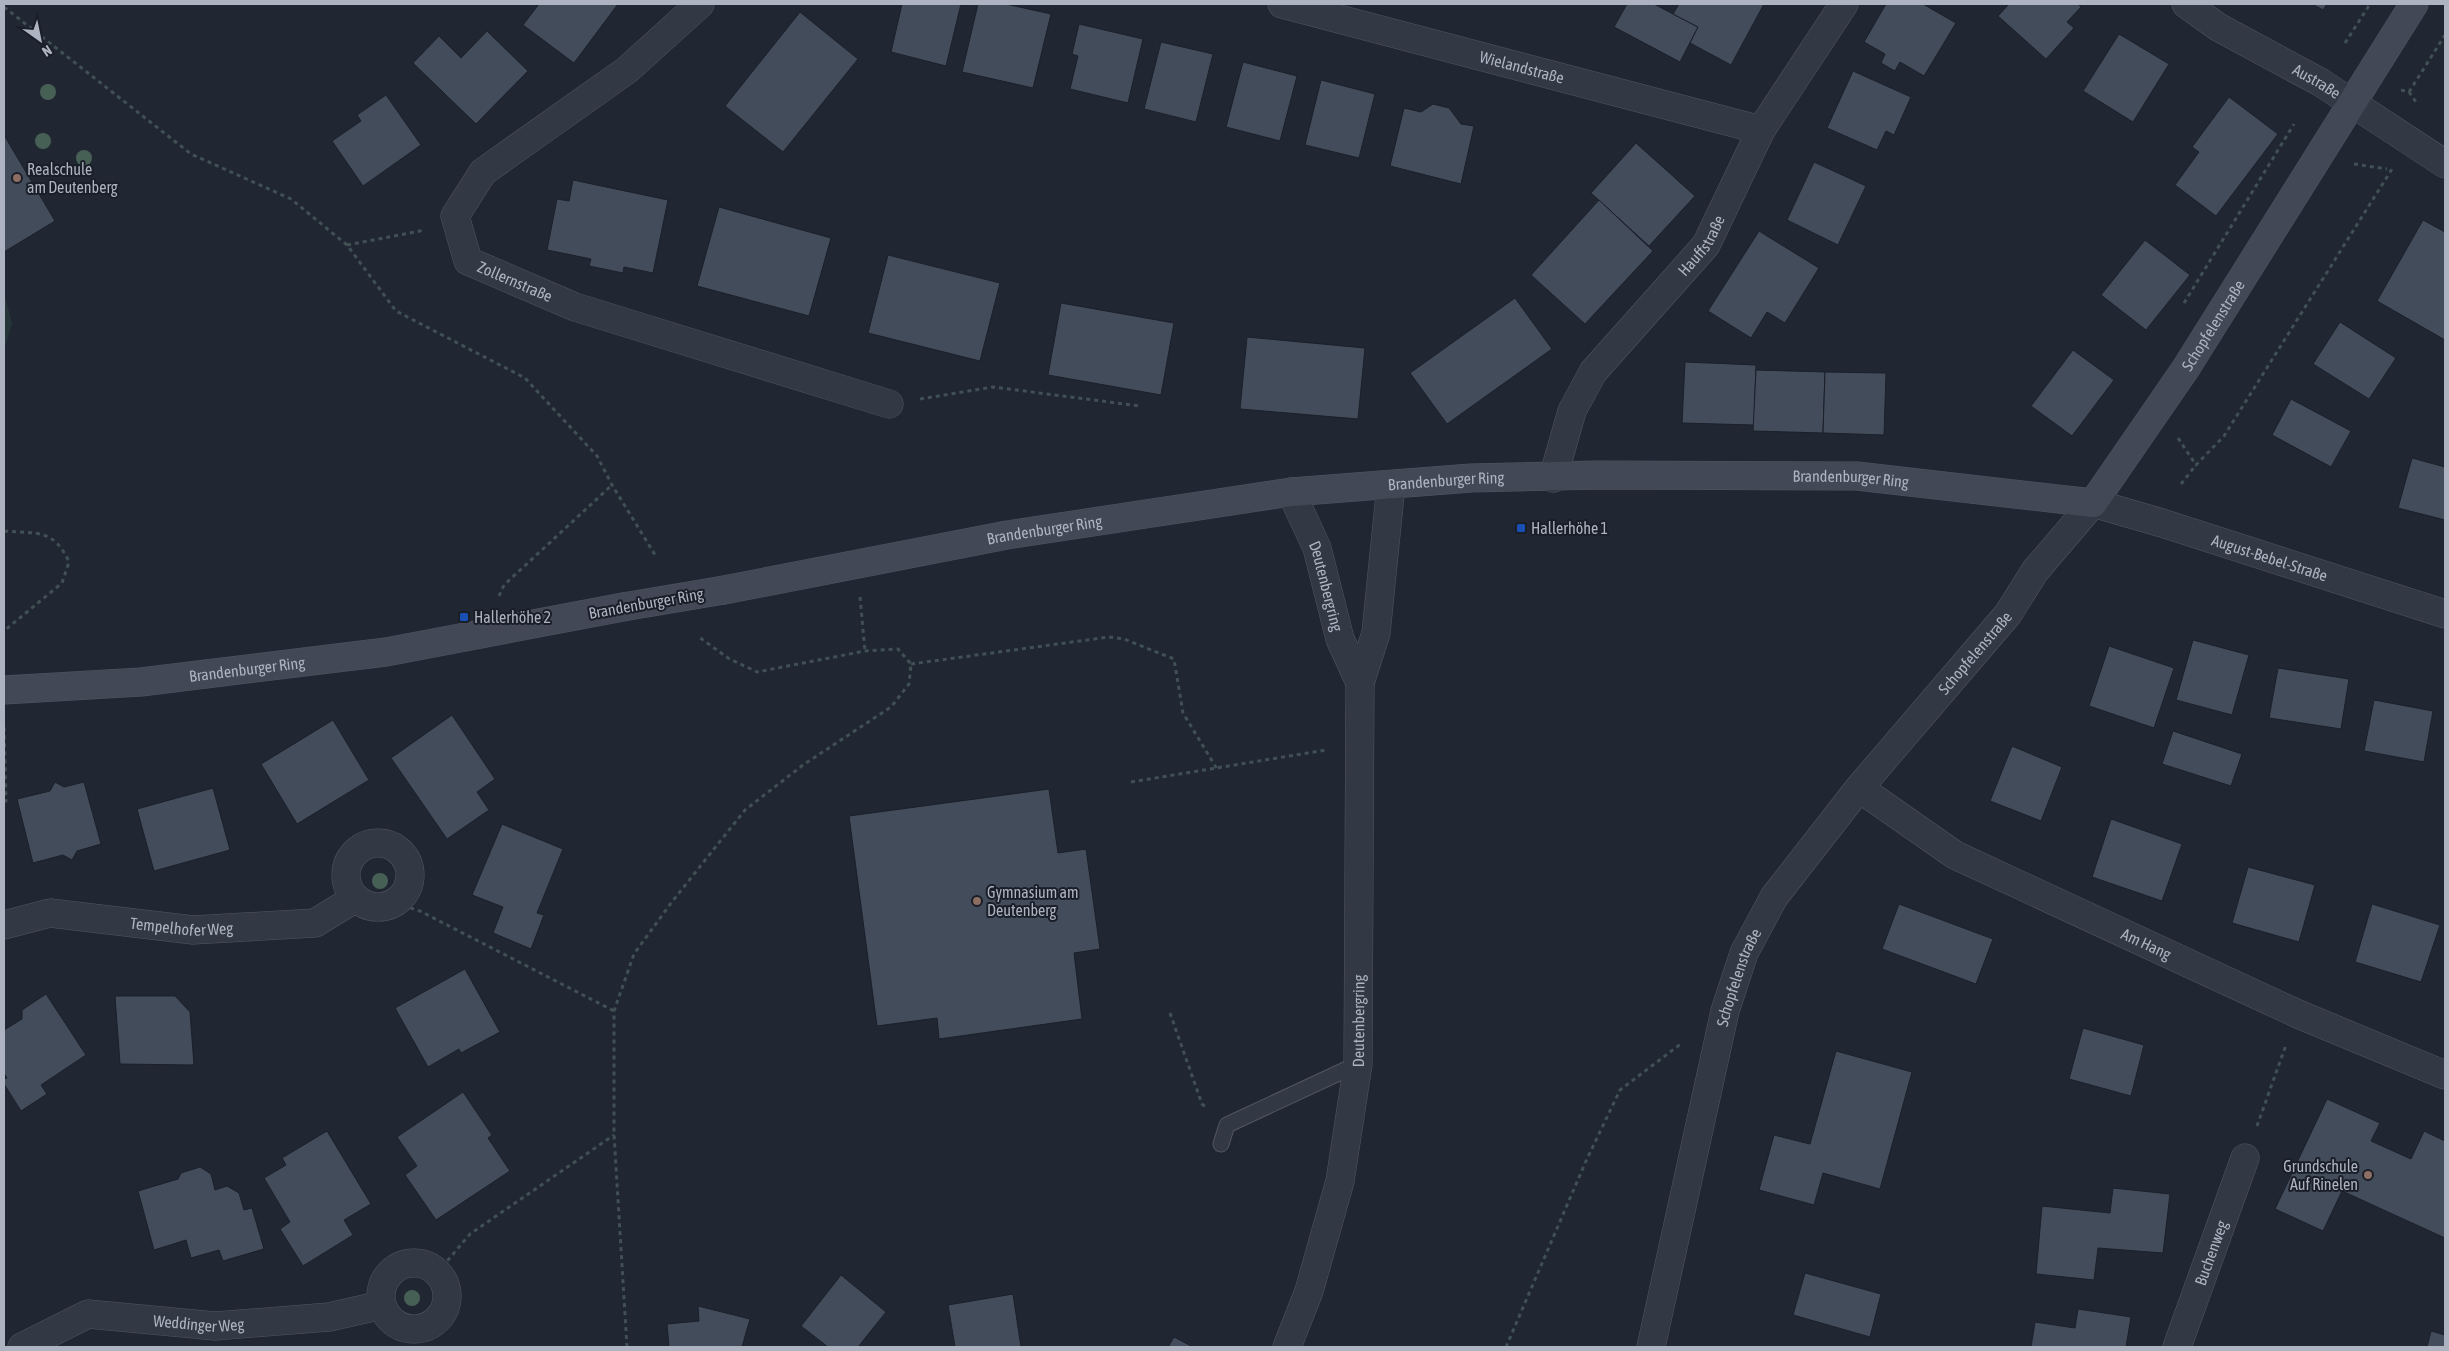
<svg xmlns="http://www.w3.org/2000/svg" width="2449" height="1351" viewBox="0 0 2449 1351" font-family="'Asap Condensed',sans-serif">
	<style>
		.green { fill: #253537 }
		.building { fill: #434c5a; stroke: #1b202a }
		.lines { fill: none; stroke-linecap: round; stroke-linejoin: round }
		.lane-casing { stroke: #515662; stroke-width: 17 }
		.street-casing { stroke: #515662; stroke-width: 29 }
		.secondary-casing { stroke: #515662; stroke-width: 29 }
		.path { stroke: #415054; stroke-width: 3; stroke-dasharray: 4 4; stroke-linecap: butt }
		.lane { stroke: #333944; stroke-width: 15 }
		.street { stroke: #333944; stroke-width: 28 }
		.secondary { stroke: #424856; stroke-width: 28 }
		.secondary-bridge-casing { stroke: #515662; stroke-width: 29; stroke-linecap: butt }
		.secondary-bridge { stroke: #424856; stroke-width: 28 }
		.tree { fill: #476056 }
		.education-dot { fill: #8d6e63; stroke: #191e28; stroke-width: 2 }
		.transit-dot { fill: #1a4fb4; stroke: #191e28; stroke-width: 2 }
		.labels { text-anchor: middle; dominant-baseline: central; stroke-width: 4; stroke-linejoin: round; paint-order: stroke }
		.street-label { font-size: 16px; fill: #adb3c1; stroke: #191e28 }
		.poi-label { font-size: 16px; fill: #adb3c1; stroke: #191e28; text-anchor: start }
	</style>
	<rect width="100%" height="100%" fill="#202733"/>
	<polygon class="green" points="4,293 12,323 4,350"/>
	<g class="building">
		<polygon points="539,4 618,4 574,63 523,25"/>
		<polygon points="902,4 961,4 946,66 891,52"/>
		<polygon points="978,4 1006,4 1051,14 1033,88 962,72"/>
		<polygon points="1627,4 1654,4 1698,27 1680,62 1614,27"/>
		<polygon points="1679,4 1764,4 1731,65 1690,43 1698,27 1673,14"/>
		<polygon points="1886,4 1923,4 1956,23 1924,76 1900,62 1895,71 1881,63 1885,54 1864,42"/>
		<polygon points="2009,4 2078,4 2081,7 2067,22 2074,28 2046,59 1998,16"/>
		<polygon points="2312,4 2327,4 2323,10"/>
		<polygon points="800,12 858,59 783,152 725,106"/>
		<polygon points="1079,24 1143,39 1128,103 1070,89 1078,56 1072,54"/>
		<polygon points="487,31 528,71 476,124 413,63 439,36 461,58"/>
		<polygon points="2119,34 2169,64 2133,122 2083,91"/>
		<polygon points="1161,42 1213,54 1196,122 1144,109"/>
		<polygon points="1243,62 1297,76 1280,141 1226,127"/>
		<polygon points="1853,71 1911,97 1894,135 1886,131 1877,150 1827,128"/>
		<polygon points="1321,80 1375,94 1359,158 1305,145"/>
		<polygon points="386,95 421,145 363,186 332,141 361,121 357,115"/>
		<polygon points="2229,97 2278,134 2216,216 2175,185 2199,152 2192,147"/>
		<polygon points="1433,104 1449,108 1461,124 1474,126 1461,184 1390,166 1404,108 1421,112"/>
		<polygon points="4,135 55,221 4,252"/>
		<polygon points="1636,143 1695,196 1649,246 1591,193"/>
		<polygon points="1814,162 1866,186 1838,245 1787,220"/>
		<polygon points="573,180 668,200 653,273 624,267 623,273 589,266 591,259 547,250 557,199 569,201"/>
		<polygon points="1599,200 1653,251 1585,324 1531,275"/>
		<polygon points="719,207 831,238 809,316 697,286"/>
		<polygon points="2423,220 2445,232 2445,340 2377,301"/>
		<polygon points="1759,231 1819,268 1785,323 1767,312 1751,338 1708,311"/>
		<polygon points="2145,240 2190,275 2146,330 2101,295"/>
		<polygon points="888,255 1000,283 980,361 868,333"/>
		<polygon points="1515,298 1552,349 1447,424 1410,373"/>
		<polygon points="1061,303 1174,323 1161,395 1048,375"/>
		<polygon points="2340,322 2396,358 2369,399 2313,364"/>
		<polygon points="1247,337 1365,348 1358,419 1240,409"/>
		<polygon points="2073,350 2114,380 2072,436 2031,406"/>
		<polygon points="1685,362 1756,365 1754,425 1682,423"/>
		<polygon points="1756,370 1825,372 1823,433 1753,431"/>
		<polygon points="1825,372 1886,373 1884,435 1823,433"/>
		<polygon points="2291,399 2351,431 2331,467 2272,435"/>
		<polygon points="2412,458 2445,467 2445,520 2398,508"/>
		<polygon points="2193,640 2249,655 2232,715 2176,700"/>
		<polygon points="2109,646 2174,668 2154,728 2089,706"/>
		<polygon points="2278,668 2349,679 2341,729 2269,718"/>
		<polygon points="2374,700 2433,711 2424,762 2364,751"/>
		<polygon points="452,715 495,779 477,792 489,810 447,839 391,758"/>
		<polygon points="333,720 369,780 297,824 261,764"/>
		<polygon points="2173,731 2242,754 2231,786 2162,764"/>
		<polygon points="2012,746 2062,767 2041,821 1990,801"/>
		<polygon points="55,782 64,787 84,782 101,844 77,851 72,860 63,855 33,863 17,799 50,791"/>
		<polygon points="213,788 230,850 154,871 137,809"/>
		<polygon points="1049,789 1058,853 1086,849 1100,949 1074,953 1082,1019 939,1039 937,1018 877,1026 849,816"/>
		<polygon points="2111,819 2182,844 2162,901 2092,877"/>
		<polygon points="502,824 563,849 537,913 544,915 531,949 493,933 503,907 472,895"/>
		<polygon points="2248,867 2315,885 2299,942 2232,923"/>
		<polygon points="1899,904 1993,939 1976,984 1882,949"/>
		<polygon points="2372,904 2440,925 2421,982 2355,962"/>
		<polygon points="465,969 500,1032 461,1053 459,1049 428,1067 395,1008"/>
		<polygon points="46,994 86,1055 41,1085 47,1094 21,1111 4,1084 4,1079 7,1078 4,1073 4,1030 22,1019 22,1010"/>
		<polygon points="115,996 175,996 190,1012 194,1065 120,1064"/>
		<polygon points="2083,1028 2144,1045 2131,1096 2069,1079"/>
		<polygon points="1836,1051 1912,1072 1880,1189 1823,1173 1814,1205 1759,1190 1774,1135 1810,1144"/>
		<polygon points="463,1092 492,1135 488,1138 510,1171 436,1220 405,1175 417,1166 397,1137"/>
		<polygon points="2327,1099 2380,1123 2371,1141 2411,1159 2424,1131 2445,1141 2445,1238 2342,1191 2323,1231 2275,1209"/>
		<polygon points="327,1131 371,1204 344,1220 353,1235 303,1266 280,1229 290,1222 264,1178 286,1165 282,1158"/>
		<polygon points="200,1167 211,1174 215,1190 227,1186 239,1193 244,1210 252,1208 264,1249 223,1261 219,1250 191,1258 186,1240 154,1250 138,1191 178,1179 181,1173"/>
		<polygon points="2113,1188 2170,1194 2163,1253 2098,1248 2094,1280 2036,1274 2042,1206 2110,1213"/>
		<polygon points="1805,1273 1881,1294 1870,1337 1793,1315"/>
		<polygon points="841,1275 886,1312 858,1347 828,1347 801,1326"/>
		<polygon points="1013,1294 1021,1347 955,1347 948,1305"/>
		<polygon points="698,1306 750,1319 742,1347 669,1347 667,1324 699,1321"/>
		<polygon points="2078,1309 2131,1317 2126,1347 2031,1347 2035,1322 2075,1328"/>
		<polygon points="2431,1331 2445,1335 2445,1347 2427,1347"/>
		<polygon points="1174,1337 1193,1347 1168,1347"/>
	</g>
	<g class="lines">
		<defs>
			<polyline id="lane" points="1221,1144 1227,1125 1358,1064"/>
			<g id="street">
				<path id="s1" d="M700,4L627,70L483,172L455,216L468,261L575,307L889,404"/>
				<path id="s2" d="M1282,4L1761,130"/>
				<path id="s3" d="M2186,4L2218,27L2320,82L2445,164"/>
				<path id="s4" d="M1553,478L1572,411L1593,372L1706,245L1761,130L1844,4"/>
				<path id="s5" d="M1291,492L1317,548L1340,639L1360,683"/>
				<path id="s6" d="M1859,788L1955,855L2298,1014L2445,1075"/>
				<circle cx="378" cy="875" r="32"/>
				<path id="s7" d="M4,925L50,913L193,930L315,923L356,898"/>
				<circle cx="414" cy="1296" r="33"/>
				<path id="s8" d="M22,1347L88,1314L215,1326L329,1317L382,1305"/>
				<path id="s9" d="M1287,1347L1309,1291L1340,1181L1358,1064L1360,683L1376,633L1391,485"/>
				<path id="s10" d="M1651,1347L1725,1011L1744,953L1774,897L1859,788L2008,614L2035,571L2093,503L2162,523L2445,614"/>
				<path id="s11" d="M2177,1347L2245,1158"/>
			</g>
			<g id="secondary">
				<path id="s12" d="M724,590L1007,535L1291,492L1471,478L1597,475L1857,476L2093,503L2186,368L2414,4"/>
				<path id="s13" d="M4,690L141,682L386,652L623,607"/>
			</g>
		</defs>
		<use href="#lane" class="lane-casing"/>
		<use href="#street" class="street-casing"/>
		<use href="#secondary" class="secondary-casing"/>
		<g class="path">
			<polyline points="4,7 191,154 291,199 347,245 396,311 525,378 597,456 612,485 657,558"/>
			<polyline points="2345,43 2370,4"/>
			<polyline points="2401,90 2409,92 2416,102"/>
			<polyline points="2409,92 2445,35"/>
			<polyline points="2354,164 2387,169"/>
			<polyline points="347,245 425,230"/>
			<polyline points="2184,303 2294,124"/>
			<polyline points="920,399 993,387 1140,406"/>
			<polyline points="2178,438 2196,465 2224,436 2392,169"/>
			<polyline points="2181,484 2196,465"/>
			<path d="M4,531C36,534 54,528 69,562L62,583L4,631"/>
			<polyline points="499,596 504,585 612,485"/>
			<polyline points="860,597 865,651"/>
			<polyline points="911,664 1109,637 1124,639 1174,659 1183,713 1217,769"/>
			<polyline points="1131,782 1326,750"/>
			<polyline points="4,802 6,801 4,724"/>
			<polyline points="395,903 420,911 614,1011"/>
			<polyline points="1170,1013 1202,1104 1207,1108"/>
			<polyline points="2257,1126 2286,1045"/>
			<polyline points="437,1273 470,1234 614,1135"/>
			<polyline points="627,1347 614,1134 614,1011 634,954 671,903 745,810 803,765 891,707 909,684 911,664 898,649 865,651 757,672 728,658 699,637"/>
			<polyline points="1506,1347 1586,1161 1620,1090 1682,1043"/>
		</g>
		<use href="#lane" class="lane"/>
		<use href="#street" class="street"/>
		<use href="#secondary" class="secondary"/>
		<defs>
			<polyline id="secondary-bridge" points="623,607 724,590"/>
		</defs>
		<use href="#secondary-bridge" class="secondary-bridge-casing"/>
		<use href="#secondary-bridge" class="secondary-bridge"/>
	</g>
	<g class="tree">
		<circle cx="48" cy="92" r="8"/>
		<circle cx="43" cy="141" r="8"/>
		<circle cx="84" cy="158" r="8"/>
		<circle cx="380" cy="881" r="8"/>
		<circle cx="412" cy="1298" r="8"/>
	</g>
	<g class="education-dot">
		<circle cx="17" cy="178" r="5"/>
		<circle cx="977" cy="901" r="5"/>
		<circle cx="2368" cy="1175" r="5"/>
	</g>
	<g class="transit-dot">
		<rect x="1516" y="523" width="10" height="10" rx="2.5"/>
		<rect x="459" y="612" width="10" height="10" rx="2.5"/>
	</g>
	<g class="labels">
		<g class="street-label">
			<text stroke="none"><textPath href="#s2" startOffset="248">Wielandstraße</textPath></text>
			<text stroke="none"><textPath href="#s3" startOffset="152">Austraße</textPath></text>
			<text stroke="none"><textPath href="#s4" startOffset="281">Hauffstraße</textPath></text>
			<text stroke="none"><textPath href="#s1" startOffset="425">Zollernstraße</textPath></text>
			<text stroke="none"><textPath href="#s12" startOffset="1594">Schopfelenstraße</textPath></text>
			<text stroke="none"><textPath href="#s12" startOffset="1136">Brandenburger Ring</textPath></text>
			<text stroke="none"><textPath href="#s12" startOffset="731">Brandenburger Ring</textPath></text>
			<text stroke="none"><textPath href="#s12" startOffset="326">Brandenburger Ring</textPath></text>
			<text stroke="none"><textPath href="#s10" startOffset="1161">August-Bebel-Straße</textPath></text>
			<text stroke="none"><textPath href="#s5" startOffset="101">Deutenbergring</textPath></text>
			<text transform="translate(646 603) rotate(-10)">Brandenburger Ring</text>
			<text stroke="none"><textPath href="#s10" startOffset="785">Schopfelenstraße</textPath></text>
			<text stroke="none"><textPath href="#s13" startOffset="244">Brandenburger Ring</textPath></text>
			<text stroke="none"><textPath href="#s7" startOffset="180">Tempelhofer Weg</textPath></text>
			<text stroke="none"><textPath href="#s6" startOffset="328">Am Hang</textPath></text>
			<text stroke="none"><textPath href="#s10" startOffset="380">Schopfelenstraße</textPath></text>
			<text stroke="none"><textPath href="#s9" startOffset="336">Deutenbergring</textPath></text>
			<text stroke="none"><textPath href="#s11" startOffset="100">Buchenweg</textPath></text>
			<text stroke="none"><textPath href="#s8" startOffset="185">Weddinger Weg</textPath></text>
		</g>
		<g class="poi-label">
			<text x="27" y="169">Realschule<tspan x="27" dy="18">am Deutenberg</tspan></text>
			<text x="1531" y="528">Hallerhöhe 1</text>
			<text x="474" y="617">Hallerhöhe 2</text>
			<text x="987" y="892">Gymnasium am<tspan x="987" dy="18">Deutenberg</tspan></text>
			<text x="2358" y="1166" text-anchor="end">Grundschule<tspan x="2358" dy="18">Auf Rinelen</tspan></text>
		</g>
	</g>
	<rect width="2449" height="1351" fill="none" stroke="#adb3c1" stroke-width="10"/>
	<g transform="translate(40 40) rotate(147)" stroke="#191e28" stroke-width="4" paint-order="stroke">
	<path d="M0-4L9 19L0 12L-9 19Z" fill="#adb3c1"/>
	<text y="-8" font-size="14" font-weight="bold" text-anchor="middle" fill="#adb3c1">N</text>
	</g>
</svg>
